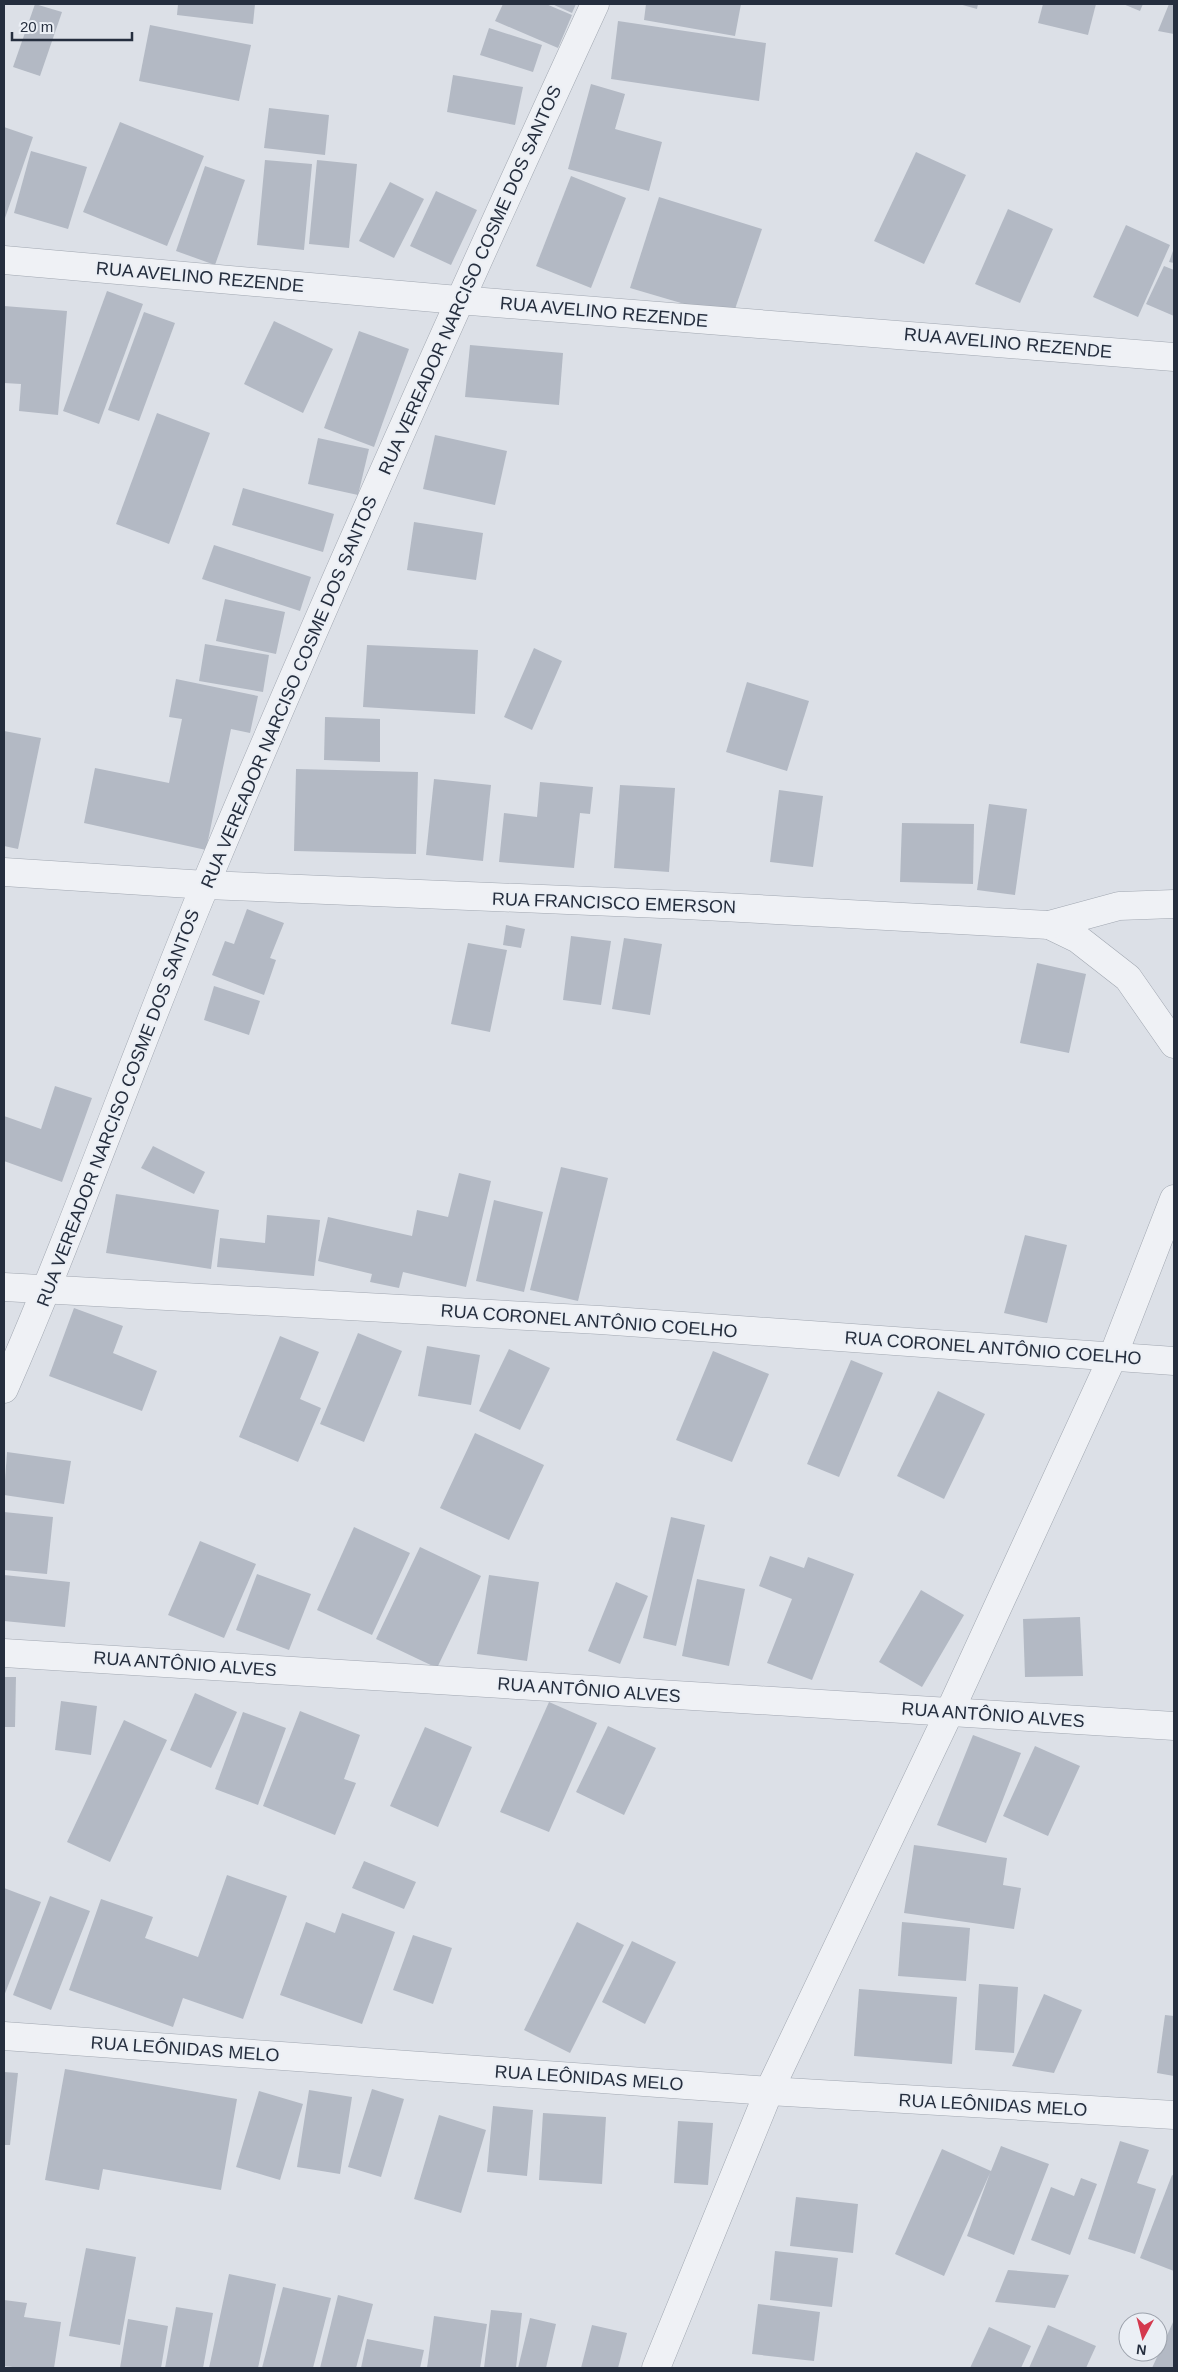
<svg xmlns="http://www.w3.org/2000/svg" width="1178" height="2372" viewBox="0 0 1178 2372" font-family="Arial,sans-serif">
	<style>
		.building { fill: #b3b9c4 }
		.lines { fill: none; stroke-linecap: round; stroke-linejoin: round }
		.minor-casing { stroke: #a1a7b1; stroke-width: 29 }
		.minor { stroke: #eff1f5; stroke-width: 28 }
		.labels { text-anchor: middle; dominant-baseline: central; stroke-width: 4; stroke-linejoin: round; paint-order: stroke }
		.street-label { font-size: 18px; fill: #252e3e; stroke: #ebeff5 }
	</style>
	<rect width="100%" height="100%" fill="#dce0e7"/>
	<g class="building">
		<polygon points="35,4 62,12 40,76 13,67"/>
		<polygon points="178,4 255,4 253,24 177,15"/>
		<polygon points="503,4 546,4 572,15 558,48 495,21"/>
		<polygon points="552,4 576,4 572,13"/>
		<polygon points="646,4 741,4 735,36 644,20"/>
		<polygon points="959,4 978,4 977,9"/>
		<polygon points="1043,4 1096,4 1088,35 1038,23"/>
		<polygon points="1123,4 1143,4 1140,11"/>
		<polygon points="1169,4 1174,4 1174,34 1158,31"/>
		<polygon points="618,21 766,43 759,101 611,79"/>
		<polygon points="150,25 251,45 239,101 139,81"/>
		<polygon points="489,28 542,45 533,72 480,55"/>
		<polygon points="453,75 523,87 515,125 447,112"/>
		<polygon points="591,84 625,94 615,129 662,142 649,191 568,169"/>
		<polygon points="269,108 329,115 325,155 264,148"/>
		<polygon points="120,122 204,156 167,246 83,212"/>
		<polygon points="4,127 33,137 4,221"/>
		<polygon points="31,151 87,167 68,229 14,213"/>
		<polygon points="916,152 966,175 924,264 874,241"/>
		<polygon points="265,160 312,164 304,250 257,245"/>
		<polygon points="317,160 357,164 349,248 309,244"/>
		<polygon points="205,166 245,180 215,265 176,251"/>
		<polygon points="571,176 626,198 591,288 536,266"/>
		<polygon points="390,182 424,199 394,258 359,241"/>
		<polygon points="436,191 477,210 451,265 410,246"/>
		<polygon points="659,197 762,229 732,318 630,288"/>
		<polygon points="1008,209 1053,229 1020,303 975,284"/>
		<polygon points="1126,225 1170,245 1138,317 1093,297"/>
		<polygon points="1174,248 1174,263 1169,262"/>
		<polygon points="1164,266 1174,270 1174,316 1146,304"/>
		<polygon points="107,291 143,304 99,424 63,411"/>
		<polygon points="4,306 67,311 58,415 19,411 21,384 4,383"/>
		<polygon points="144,312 175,323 139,421 108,410"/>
		<polygon points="274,321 333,349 303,413 244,384"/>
		<polygon points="359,331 409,349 374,447 324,428"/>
		<polygon points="470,345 563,353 559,405 465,397"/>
		<polygon points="157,413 210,433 169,544 116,524"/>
		<polygon points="435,435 507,451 495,505 423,489"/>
		<polygon points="318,438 369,449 358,495 308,484"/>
		<polygon points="243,488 334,514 323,552 232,525"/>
		<polygon points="414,522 483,533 476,580 407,570"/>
		<polygon points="214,545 311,577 300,611 202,579"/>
		<polygon points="225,599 285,612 276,654 216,641"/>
		<polygon points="205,644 269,655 263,692 199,681"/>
		<polygon points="367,645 478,650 475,714 363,707"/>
		<polygon points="534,648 562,661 532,730 504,717"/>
		<polygon points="176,679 258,696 250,733 231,729 206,850 84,823 95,768 169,783 182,719 169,717"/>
		<polygon points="747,682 809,701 787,771 726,752"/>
		<polygon points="325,717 380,719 380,762 324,760"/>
		<polygon points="4,731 41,738 18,849 4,846"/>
		<polygon points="296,769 418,772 416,854 294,851"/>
		<polygon points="434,779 491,785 483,861 426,855"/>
		<polygon points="540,782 593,787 590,814 580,813 574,868 499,862 504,813 537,817"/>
		<polygon points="620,785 675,788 669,872 614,868"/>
		<polygon points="779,790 823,796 813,867 770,862"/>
		<polygon points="989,804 1027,809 1015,895 977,890"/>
		<polygon points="902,823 974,824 973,884 900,882"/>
		<polygon points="247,909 284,923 270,958 276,960 264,995 212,975 225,941 234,944"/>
		<polygon points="506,925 525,929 521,948 503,945"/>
		<polygon points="571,936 611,941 601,1005 563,1000"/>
		<polygon points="624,938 662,944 650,1015 612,1009"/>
		<polygon points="468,943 507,950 490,1032 451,1024"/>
		<polygon points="1037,963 1086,974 1069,1053 1020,1043"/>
		<polygon points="214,986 260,1001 249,1035 204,1020"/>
		<polygon points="55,1086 92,1098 62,1182 4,1161 4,1116 41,1129"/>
		<polygon points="153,1146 205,1172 194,1194 141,1168"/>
		<polygon points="561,1167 608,1178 578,1301 530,1290"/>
		<polygon points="459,1173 491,1181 466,1287 403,1272 399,1288 370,1282 372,1274 318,1261 328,1217 412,1236 417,1210 448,1217"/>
		<polygon points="116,1194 219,1210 211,1269 106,1253"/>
		<polygon points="494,1200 543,1212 524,1292 476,1281"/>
		<polygon points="267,1215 320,1220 314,1276 217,1267 220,1238 265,1243"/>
		<polygon points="1025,1235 1067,1245 1047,1323 1004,1313"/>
		<polygon points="74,1308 123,1326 113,1353 157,1371 142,1411 49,1376"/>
		<polygon points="358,1333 402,1351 364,1442 320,1424"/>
		<polygon points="280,1336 319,1352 300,1399 321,1408 298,1462 239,1437"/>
		<polygon points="427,1346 480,1355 471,1405 418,1396"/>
		<polygon points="509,1349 550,1368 520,1430 479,1411"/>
		<polygon points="713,1351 769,1374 732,1462 676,1440"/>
		<polygon points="851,1360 883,1373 839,1477 807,1464"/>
		<polygon points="938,1391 985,1414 944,1499 897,1476"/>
		<polygon points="475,1433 544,1465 509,1540 440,1508"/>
		<polygon points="7,1452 71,1461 64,1504 4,1495"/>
		<polygon points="4,1512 53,1517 47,1574 4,1570"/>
		<polygon points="671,1517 705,1525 676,1646 643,1638"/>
		<polygon points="354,1527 410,1553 372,1635 317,1610"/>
		<polygon points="200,1541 256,1564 224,1638 168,1615"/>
		<polygon points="420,1547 481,1576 437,1668 376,1639"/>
		<polygon points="770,1556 804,1568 808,1557 854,1574 812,1680 767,1663 792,1599 759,1586"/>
		<polygon points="257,1574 311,1594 289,1650 236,1630"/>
		<polygon points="4,1575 70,1582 65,1627 4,1621"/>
		<polygon points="489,1575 539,1582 527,1661 477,1654"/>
		<polygon points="697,1579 745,1589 729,1666 682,1656"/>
		<polygon points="616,1582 648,1596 620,1664 588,1651"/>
		<polygon points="921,1590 964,1615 922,1687 879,1662"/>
		<polygon points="1080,1617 1083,1676 1025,1677 1023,1619"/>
		<polygon points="4,1677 16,1677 15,1727 4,1727"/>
		<polygon points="195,1693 237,1712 211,1768 170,1750"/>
		<polygon points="61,1701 97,1706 91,1755 55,1750"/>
		<polygon points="549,1702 597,1723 549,1832 500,1812"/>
		<polygon points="300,1711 360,1735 344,1779 356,1783 335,1835 263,1806"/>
		<polygon points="243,1712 286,1728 258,1805 215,1789"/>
		<polygon points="124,1720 167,1740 110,1862 67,1842"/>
		<polygon points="608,1726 656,1748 624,1815 576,1792"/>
		<polygon points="425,1727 472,1747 438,1827 390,1806"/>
		<polygon points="973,1735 1021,1753 986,1843 937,1825"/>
		<polygon points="1035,1746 1080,1766 1048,1836 1003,1816"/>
		<polygon points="914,1845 1007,1858 1003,1885 1021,1888 1014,1929 904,1913"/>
		<polygon points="364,1861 416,1882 404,1909 352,1888"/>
		<polygon points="227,1875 287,1896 243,2019 183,1998 173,2027 69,1990 101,1899 153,1917 145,1938 198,1957"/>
		<polygon points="4,1888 41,1902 4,1996"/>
		<polygon points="50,1896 90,1911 51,2010 13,1995"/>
		<polygon points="342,1913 395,1932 362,2024 280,1995 306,1922 335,1933"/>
		<polygon points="577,1922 624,1945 570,2053 524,2030"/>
		<polygon points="902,1922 970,1928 966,1981 898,1976"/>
		<polygon points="413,1935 452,1948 433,2004 393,1990"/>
		<polygon points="632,1941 676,1962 645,2024 602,2002"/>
		<polygon points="979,1984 1018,1987 1014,2053 975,2050"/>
		<polygon points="859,1989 957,1997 952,2064 854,2056"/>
		<polygon points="1044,1994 1082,2010 1054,2073 1012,2066"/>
		<polygon points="1165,2015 1174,2016 1174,2076 1157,2073"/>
		<polygon points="65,2069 237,2099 221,2190 103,2169 99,2190 45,2180"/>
		<polygon points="4,2072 18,2073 10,2145 4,2145"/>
		<polygon points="372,2089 404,2099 381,2177 348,2167"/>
		<polygon points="309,2090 352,2097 340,2174 297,2167"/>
		<polygon points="259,2091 303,2104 280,2180 236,2167"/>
		<polygon points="493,2106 533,2110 527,2176 487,2172"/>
		<polygon points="543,2113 606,2117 602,2184 539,2180"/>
		<polygon points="439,2115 486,2130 461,2213 414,2199"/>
		<polygon points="678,2121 713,2123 708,2185 674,2183"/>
		<polygon points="1120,2141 1149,2150 1137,2183 1156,2189 1135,2254 1088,2239"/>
		<polygon points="1001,2146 1049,2164 1014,2255 967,2236 990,2173 944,2276 895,2254 942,2149 991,2171"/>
		<polygon points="1172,2175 1174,2176 1174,2271 1140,2258"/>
		<polygon points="1081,2178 1097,2184 1070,2255 1031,2240 1051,2187 1074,2196"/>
		<polygon points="796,2197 858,2204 853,2253 790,2246"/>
		<polygon points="86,2248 136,2257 120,2345 69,2336"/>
		<polygon points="775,2251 838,2258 832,2307 770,2300"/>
		<polygon points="1008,2270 1069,2275 1055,2308 995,2302"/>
		<polygon points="229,2274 276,2284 258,2368 209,2368"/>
		<polygon points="283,2287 331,2298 313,2368 262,2368"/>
		<polygon points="338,2295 373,2304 356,2368 320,2368"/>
		<polygon points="4,2300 27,2303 24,2317 61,2322 54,2368 21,2368 4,2366"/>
		<polygon points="758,2304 820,2312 814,2361 752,2354"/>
		<polygon points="176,2307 213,2313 203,2368 165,2368"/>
		<polygon points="491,2310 522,2313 516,2368 484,2368"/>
		<polygon points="434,2316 487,2324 480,2368 427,2368"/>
		<polygon points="530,2318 556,2324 546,2368 518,2368"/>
		<polygon points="128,2319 168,2326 161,2368 120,2368"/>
		<polygon points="1174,2320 1174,2368 1152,2368"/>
		<polygon points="592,2325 627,2333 618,2368 581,2368"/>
		<polygon points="1048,2325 1096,2346 1086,2368 1029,2368"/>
		<polygon points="989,2327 1031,2346 1021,2368 970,2368"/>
		<polygon points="367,2339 424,2350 420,2368 361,2368"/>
	</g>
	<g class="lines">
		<defs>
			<g id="minor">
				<polyline points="4,260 458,300 1174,357"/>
				<polyline points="4,872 206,885 685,905 1049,925 1078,939 1128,978 1174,1044"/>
				<polyline points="1049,925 1119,906 1174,904"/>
				<polyline points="4,1287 600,1320 1174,1361"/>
				<path d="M4,1389C77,1222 136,1051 206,883C330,587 461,295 595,4"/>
				<polyline points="4,1653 1174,1726"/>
				<polyline points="4,2036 769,2091 1174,2115"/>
				<polyline points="656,2368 769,2091 949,1713 1113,1356 1174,1199"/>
			</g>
		</defs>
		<use href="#minor" class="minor-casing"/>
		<use href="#minor" class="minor"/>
	</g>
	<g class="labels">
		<g class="street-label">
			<text transform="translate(200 277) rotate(5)">RUA AVELINO REZENDE</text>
			<text transform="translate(470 280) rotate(-66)">RUA VEREADOR NARCISO COSME DOS SANTOS</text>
			<text transform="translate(604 312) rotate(5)">RUA AVELINO REZENDE</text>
			<text transform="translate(1008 343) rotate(5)">RUA AVELINO REZENDE</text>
			<text transform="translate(289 692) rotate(-67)">RUA VEREADOR NARCISO COSME DOS SANTOS</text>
			<text transform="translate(614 903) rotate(2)">RUA FRANCISCO EMERSON</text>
			<text transform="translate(118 1108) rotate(-69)">RUA VEREADOR NARCISO COSME DOS SANTOS</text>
			<text transform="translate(589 1321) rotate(4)">RUA CORONEL ANTÔNIO COELHO</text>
			<text transform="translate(993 1348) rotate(4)">RUA CORONEL ANTÔNIO COELHO</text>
			<text transform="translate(185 1664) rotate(4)">RUA ANTÔNIO ALVES</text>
			<text transform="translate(589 1690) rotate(4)">RUA ANTÔNIO ALVES</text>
			<text transform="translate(993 1715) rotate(4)">RUA ANTÔNIO ALVES</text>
			<text transform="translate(185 2049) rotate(4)">RUA LEÔNIDAS MELO</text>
			<text transform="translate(589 2078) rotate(4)">RUA LEÔNIDAS MELO</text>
			<text transform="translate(993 2105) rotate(3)">RUA LEÔNIDAS MELO</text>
		</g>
	</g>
	<rect width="1178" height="2372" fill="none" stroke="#252e3e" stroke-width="10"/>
	<g transform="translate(1143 2337) rotate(187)"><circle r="24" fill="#ebeff5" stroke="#9ca2ac"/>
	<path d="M0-4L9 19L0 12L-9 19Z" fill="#d4394e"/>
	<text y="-8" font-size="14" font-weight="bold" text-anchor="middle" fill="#252e3e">N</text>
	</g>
	<path d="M12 32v8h120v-8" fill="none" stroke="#252e3e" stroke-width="2.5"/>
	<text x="20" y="32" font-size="15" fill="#252e3e" stroke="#ebeff5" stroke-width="4" paint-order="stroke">20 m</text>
</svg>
